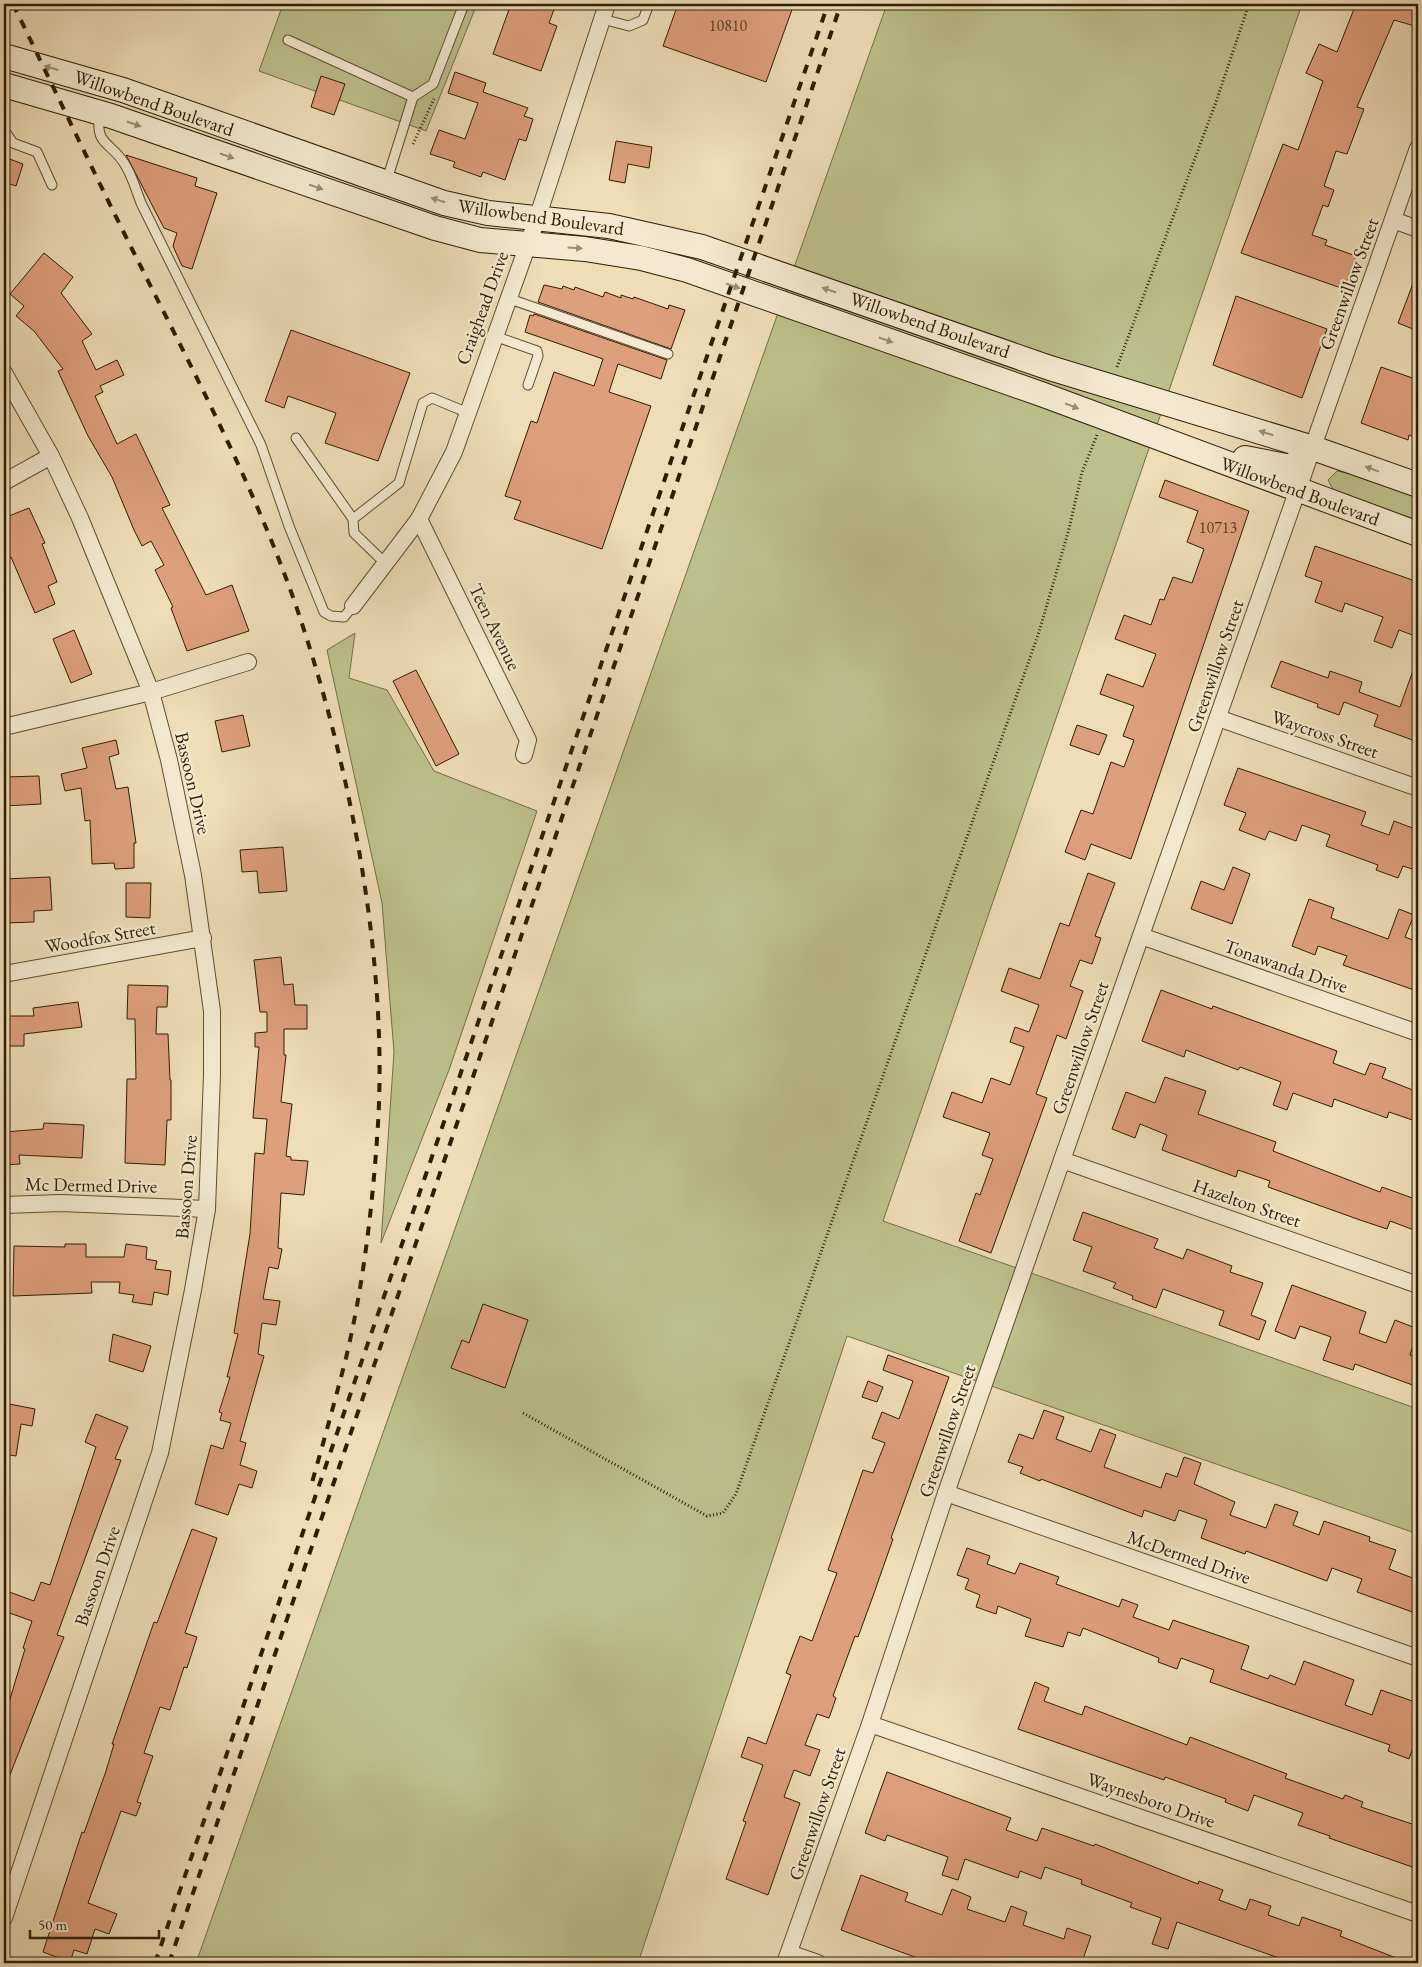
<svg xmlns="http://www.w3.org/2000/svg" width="1422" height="1967" viewBox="0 0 1422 1967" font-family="'EB Garamond',serif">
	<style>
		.green { fill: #bcc08c; stroke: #756e48 }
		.building { fill: #de9f7c; stroke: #2e1d04 }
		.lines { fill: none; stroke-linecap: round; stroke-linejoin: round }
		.lane-casing { stroke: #5e4d31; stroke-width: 11 }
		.street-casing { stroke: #5e4d31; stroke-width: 18 }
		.secondary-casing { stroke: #2e1d04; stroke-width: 26 }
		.path { stroke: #2e1d04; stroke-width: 3; stroke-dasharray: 1 2.5; stroke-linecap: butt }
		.lane { stroke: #f4e9d0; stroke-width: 9 }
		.street { stroke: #f4e9d0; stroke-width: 16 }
		.secondary { stroke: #f4e9d0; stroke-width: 24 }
		.rail { stroke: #2e1d04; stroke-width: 4; stroke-dasharray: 9 9; stroke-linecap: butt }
		.oneway { fill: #9b8d74 }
		.labels { text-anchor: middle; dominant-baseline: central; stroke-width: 4.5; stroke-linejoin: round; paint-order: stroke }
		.number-label { font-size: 16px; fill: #5a3e22 }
		.street-label { font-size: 19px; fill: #2e1d04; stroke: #f4e9d0 }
	</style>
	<rect width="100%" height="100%" fill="#eeddb7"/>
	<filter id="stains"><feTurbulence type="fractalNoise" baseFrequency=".004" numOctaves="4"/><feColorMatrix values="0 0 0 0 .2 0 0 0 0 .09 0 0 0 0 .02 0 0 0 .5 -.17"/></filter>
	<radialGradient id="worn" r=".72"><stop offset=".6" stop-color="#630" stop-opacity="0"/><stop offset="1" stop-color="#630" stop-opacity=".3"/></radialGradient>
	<g class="green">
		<polygon points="283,4 477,4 426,131 259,71"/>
		<polygon points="887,4 1302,4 883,1221 1418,1409 1418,1534 847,1336 638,1963 196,1963"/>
		<polygon points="1337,471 1367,477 1418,495 1418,525 1336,495 1328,480"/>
		<polygon points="355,633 349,678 387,690 434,771 537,811 449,1070 381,1243 394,1052 382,903 327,650"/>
	</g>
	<g class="building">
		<polygon points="511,4 556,4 549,23 557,26 541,71 493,54"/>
		<polygon points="678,4 794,4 766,82 663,46"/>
		<polygon points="1356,4 1418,4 1418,27 1394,20 1357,107 1364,109 1347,154 1336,151 1324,186 1334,190 1328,207 1323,205 1312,235 1327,240 1325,245 1356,256 1344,289 1241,253 1283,144 1298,150 1323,81 1306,73 1319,44 1337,52"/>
		<polygon points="455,72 486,83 483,92 528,108 524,116 533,119 526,141 519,139 505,180 483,172 481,177 453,167 455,162 430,154 439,130 465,139 478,103 448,93"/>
		<polygon points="321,76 345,84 334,115 311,107"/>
		<polygon points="616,141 652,147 649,168 628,164 625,183 609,180"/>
		<polygon points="126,155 197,178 195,186 217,193 192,269 182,266 173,246 177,233 164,228"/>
		<polygon points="4,157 23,164 16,186 4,182"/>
		<polygon points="44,253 73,277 61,293 92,334 82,341 96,370 117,360 124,375 100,386 103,392 95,396 117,444 136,434 170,505 162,508 206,595 232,585 249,631 187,651 171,608 173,607 155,570 164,565 151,541 142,546 134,530 112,477 88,436 58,371 63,369 34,331 16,316 24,306 10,294"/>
		<polygon points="1417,273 1418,273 1418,331 1398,323"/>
		<polygon points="544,285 562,289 563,286 574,290 575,287 603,297 605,292 621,298 621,295 633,299 634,297 668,309 669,305 685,310 671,349 538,302"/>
		<polygon points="1236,296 1327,329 1302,398 1213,365"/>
		<polygon points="534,314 667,360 661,379 618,364 609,392 651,406 602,549 514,519 521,501 505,496 531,421 537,423 554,372 594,386 603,359 525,332 530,315 533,316"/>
		<polygon points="291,330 410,373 378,461 325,443 336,413 288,396 284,408 265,401"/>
		<polygon points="1381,367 1418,380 1418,439 1409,435 1408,440 1361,423"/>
		<polygon points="1165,480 1249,511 1131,859 1091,844 1085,860 1065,852 1081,810 1093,814 1111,762 1124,767 1134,740 1123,736 1134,706 1100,694 1107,674 1143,687 1156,654 1115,639 1124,615 1151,625 1160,599 1164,600 1173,577 1192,583 1204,549 1187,542 1198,511 1159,497"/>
		<polygon points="29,508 45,543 42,544 57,582 48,586 55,604 35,613 11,557 4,561 4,518"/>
		<polygon points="1315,546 1418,582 1418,637 1399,630 1392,648 1374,641 1383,617 1345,603 1342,612 1315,602 1322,582 1305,576"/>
		<polygon points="74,630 92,674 71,683 53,639"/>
		<polygon points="1281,661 1328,678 1330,671 1362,682 1359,692 1400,707 1416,662 1418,662 1418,742 1374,726 1378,715 1344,702 1339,715 1317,707 1318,704 1271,687"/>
		<polygon points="416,670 459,754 436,766 393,681"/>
		<polygon points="243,715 250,746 222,752 215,721"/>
		<polygon points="1077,725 1107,735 1099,755 1070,745"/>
		<polygon points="116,740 119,754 109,757 116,789 128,787 136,843 134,843 134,868 115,869 114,863 92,864 90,820 85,821 81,788 65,791 61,774 87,768 82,748"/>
		<polygon points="1238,768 1366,812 1361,825 1389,835 1394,821 1418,830 1418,871 1403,866 1398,878 1376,870 1378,865 1326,846 1330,835 1302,825 1296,841 1269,831 1265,840 1239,830 1246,813 1224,805"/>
		<polygon points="39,776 41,804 4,806 4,777"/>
		<polygon points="283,847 287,891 259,893 257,871 242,872 240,850"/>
		<polygon points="1233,867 1250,874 1232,924 1191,909 1201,881 1224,890"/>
		<polygon points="1088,873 1115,883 1095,936 1101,938 1092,964 1080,960 1070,986 1083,991 1066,1039 1057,1035 1036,1094 1047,1098 991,1253 959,1241 976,1193 980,1195 993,1159 982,1155 990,1133 943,1117 952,1092 982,1103 991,1078 1010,1085 1024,1047 1010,1042 1015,1027 1029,1032 1039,1005 1001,991 1009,968 1040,979 1060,923 1069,926"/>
		<polygon points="50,877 52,910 34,911 34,922 4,923 4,879"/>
		<polygon points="126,883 151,883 150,918 126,917"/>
		<polygon points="1309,899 1334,908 1331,918 1388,939 1399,909 1414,915 1405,937 1418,942 1418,980 1414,990 1343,965 1347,956 1318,946 1315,955 1292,946"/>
		<polygon points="281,957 284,985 293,984 295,1005 307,1005 307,1029 284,1029 284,1055 286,1055 281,1102 292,1104 286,1156 291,1157 291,1160 308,1161 304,1195 281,1193 278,1248 282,1249 278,1269 269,1267 263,1299 280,1301 276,1325 262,1323 258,1354 264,1356 240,1441 246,1443 240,1465 257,1471 252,1488 239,1484 228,1515 195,1504 211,1445 223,1449 231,1423 220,1420 222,1413 219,1412 230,1377 227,1377 238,1334 234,1333 250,1234 255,1153 264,1154 267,1119 253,1118 259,1047 255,1047 255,1033 267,1032 267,1012 260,1012 254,960"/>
		<polygon points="128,985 168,986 167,1007 157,1007 156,1034 168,1034 170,1080 171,1080 171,1120 167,1120 165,1165 125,1163 127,1079 136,1079 135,1019 127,1019"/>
		<polygon points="1161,990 1212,1009 1213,1006 1337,1051 1333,1063 1365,1075 1370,1063 1386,1068 1382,1078 1418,1092 1418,1122 1389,1112 1387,1118 1334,1099 1332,1107 1293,1093 1287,1110 1273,1105 1281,1082 1240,1067 1238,1070 1186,1050 1184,1057 1142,1041"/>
		<polygon points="78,1002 82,1027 24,1034 24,1046 4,1046 4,1016 34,1016 33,1008"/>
		<polygon points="1165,1077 1206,1091 1198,1114 1276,1142 1273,1151 1380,1192 1382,1187 1418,1200 1418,1220 1414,1230 1390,1221 1387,1229 1360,1220 1268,1187 1270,1181 1238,1170 1236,1177 1162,1150 1167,1135 1140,1124 1135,1138 1112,1129 1126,1092 1155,1103"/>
		<polygon points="44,1123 84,1125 82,1158 19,1155 20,1164 4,1165 4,1132 43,1129"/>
		<polygon points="1083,1212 1158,1239 1154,1248 1183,1259 1187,1249 1232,1266 1230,1272 1263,1283 1251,1315 1266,1321 1259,1340 1219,1325 1224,1311 1163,1289 1156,1308 1132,1299 1133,1296 1113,1288 1116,1283 1083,1271 1092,1247 1073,1240"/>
		<polygon points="65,1244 86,1244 86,1257 124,1257 126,1244 147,1247 146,1259 157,1261 155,1269 171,1271 168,1295 154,1292 152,1305 132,1302 134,1295 119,1293 120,1282 91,1282 92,1293 13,1296 14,1246 65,1247"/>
		<polygon points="1292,1285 1366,1312 1359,1333 1386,1343 1395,1320 1418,1329 1410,1355 1418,1358 1418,1387 1355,1364 1353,1370 1323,1360 1331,1337 1300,1326 1295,1339 1275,1331"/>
		<polygon points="483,1304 528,1320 505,1388 451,1368 462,1340 469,1343"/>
		<polygon points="113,1334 151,1346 143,1372 109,1361"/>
		<polygon points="888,1355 949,1377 891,1538 893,1539 873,1596 858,1637 855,1636 833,1696 836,1698 829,1718 817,1714 805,1745 820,1750 810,1776 794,1770 784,1797 800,1803 768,1895 726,1879 746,1822 743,1821 763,1765 741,1757 748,1737 766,1744 791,1675 786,1673 800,1636 812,1641 837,1573 828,1570 863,1470 873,1473 885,1443 872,1438 882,1412 899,1419 913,1381 883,1370"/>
		<polygon points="868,1381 883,1387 877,1402 862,1397"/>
		<polygon points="4,1403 35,1409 32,1426 21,1424 16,1456 4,1454"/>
		<polygon points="1044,1410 1064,1417 1056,1439 1091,1452 1100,1429 1116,1435 1104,1467 1161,1488 1166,1473 1177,1477 1184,1457 1201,1463 1194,1484 1235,1502 1230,1515 1266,1528 1275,1504 1298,1512 1293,1525 1319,1535 1324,1521 1370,1537 1369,1541 1396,1550 1389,1569 1418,1580 1418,1614 1357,1592 1362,1579 1332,1568 1327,1581 1246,1551 1245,1554 1201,1538 1207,1520 1179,1510 1175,1521 1144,1510 1142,1517 1041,1479 1040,1481 1020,1473 1023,1467 1008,1462 1019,1434 1033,1439"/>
		<polygon points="96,1414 128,1427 115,1459 121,1460 57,1635 64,1637 4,1790 4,1719 25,1649 23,1648 32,1621 4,1611 4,1590 34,1601 41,1582 50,1585 96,1447 85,1442"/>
		<polygon points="192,1529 217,1538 185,1633 197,1637 187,1668 184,1667 170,1710 160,1707 144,1753 153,1756 137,1802 141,1803 136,1816 121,1811 88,1903 117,1914 109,1934 95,1929 87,1954 74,1950 70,1962 43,1952 82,1832 84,1833 106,1771 114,1744 112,1744 154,1622 157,1623"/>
		<polygon points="967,1548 990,1556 987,1564 1015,1574 1020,1563 1059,1577 1056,1584 1119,1607 1122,1599 1138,1605 1133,1617 1169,1630 1173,1620 1249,1646 1241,1669 1268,1679 1270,1675 1295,1685 1304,1661 1354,1680 1345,1705 1372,1715 1381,1690 1418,1703 1418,1734 1409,1759 1388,1751 1390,1745 1210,1682 1214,1670 1181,1658 1177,1669 1158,1662 1159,1658 1083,1628 1080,1636 1068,1632 1063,1647 1025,1636 1031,1619 998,1606 996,1614 976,1607 980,1595 965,1589 969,1579 957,1575"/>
		<polygon points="1035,1682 1049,1688 1044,1701 1082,1715 1085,1706 1187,1745 1190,1737 1287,1774 1285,1778 1343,1799 1345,1795 1363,1802 1361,1807 1418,1826 1418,1869 1329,1838 1330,1836 1298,1825 1303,1813 1254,1795 1248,1811 1225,1802 1226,1799 1165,1777 1164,1780 1018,1729"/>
		<polygon points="887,1772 1011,1818 1006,1830 1037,1841 1042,1828 1094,1846 1095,1844 1198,1884 1199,1881 1223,1890 1219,1900 1246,1910 1250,1899 1271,1906 1268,1915 1299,1926 1302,1917 1342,1931 1340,1936 1409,1963 1293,1963 1177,1922 1168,1949 1152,1944 1161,1918 1130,1907 1132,1903 1081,1884 1082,1880 1045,1867 1041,1879 1020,1871 1018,1878 965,1859 958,1880 942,1875 948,1857 887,1835 885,1841 865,1833"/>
		<polygon points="861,1875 908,1893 905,1901 942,1915 952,1889 971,1897 967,1909 1005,1922 1011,1906 1027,1912 1023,1925 1064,1939 1067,1928 1091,1936 1082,1962 1070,1957 1068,1963 931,1963 841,1930"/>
	</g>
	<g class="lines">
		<defs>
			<g id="lane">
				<polyline points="602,19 629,26 643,20 649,4"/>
				<polyline points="288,40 413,97"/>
				<path d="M100,114C94,145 111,142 124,163C132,175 136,190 141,203L261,445L289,526L324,612L331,616L344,617L353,606"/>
				<polyline points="4,130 13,143 37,152 52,185"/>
				<polyline points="386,183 413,97 433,84 464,4"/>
				<polyline points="507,298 668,354"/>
				<polyline points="494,336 537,351 538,356 528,385"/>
				<polyline points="296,438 353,519"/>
				<polyline points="386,564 354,533 353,519 399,483 423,403 432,398 466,412"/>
			</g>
			<g id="street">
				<polyline points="1393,220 1418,229"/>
				<polyline points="4,373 51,456 80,518 151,692 169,760 193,875 212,1011 212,1075 207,1209 193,1290 160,1453 4,1918"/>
				<polyline points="4,482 51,456"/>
				<polyline points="419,519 528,740 524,755"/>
				<polyline points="353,606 419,519 454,452 537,219 607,4"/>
				<polyline points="1218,718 1418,788"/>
				<polyline points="4,727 151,692 248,662"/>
				<polyline points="1141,936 1418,1033"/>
				<polyline points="4,974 203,938"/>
				<polyline points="1062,1160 1418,1285"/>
				<polyline points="4,1205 61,1203 207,1209"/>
				<polyline points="946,1493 1418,1658"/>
				<polyline points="870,1724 1418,1914"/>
				<polyline points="789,1953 818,1963"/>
				<polyline points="785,1963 870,1724 946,1493 1062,1160 1418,148"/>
			</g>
			<g id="secondary">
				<polyline points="4,56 123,90 444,203 488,213 609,226 702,247 1050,368 1313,448 1418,485"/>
				<polyline points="4,85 111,116 435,228 480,240 585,249 641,258 687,270 1041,394 1418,534"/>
				<polyline points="1245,458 1291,467 1313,448"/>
			</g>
		</defs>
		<use href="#lane" class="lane-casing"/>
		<use href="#street" class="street-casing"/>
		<use href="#secondary" class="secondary-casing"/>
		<g class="path">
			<polyline points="413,144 434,99"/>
			<polyline points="1117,367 1216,102 1249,4"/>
			<polyline points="523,1413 707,1516 723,1513 736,1494 1039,632 1069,529 1082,472 1097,435"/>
		</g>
		<use href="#lane" class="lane"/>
		<use href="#street" class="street"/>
		<use href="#secondary" class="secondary"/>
		<g class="rail">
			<path d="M13,4C53,86 92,169 133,251C190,365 251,479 294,600C349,759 388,956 378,1124C373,1202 364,1282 346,1358C335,1401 323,1444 311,1486"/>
			<polyline points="155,1963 828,4"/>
			<polyline points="169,1963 841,4"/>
		</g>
	</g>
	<defs><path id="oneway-solid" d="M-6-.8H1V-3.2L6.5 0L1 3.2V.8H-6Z" transform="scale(1.25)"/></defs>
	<g class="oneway">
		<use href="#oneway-solid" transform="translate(51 68) rotate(-164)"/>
		<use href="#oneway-solid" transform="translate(134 124) rotate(19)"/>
		<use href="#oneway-solid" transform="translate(227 156) rotate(19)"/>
		<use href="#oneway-solid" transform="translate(316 187) rotate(19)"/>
		<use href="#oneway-solid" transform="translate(438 200) rotate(-162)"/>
		<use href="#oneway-solid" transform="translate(575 248) rotate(4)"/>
		<use href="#oneway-solid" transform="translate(733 286) rotate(19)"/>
		<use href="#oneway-solid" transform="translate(829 290) rotate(-161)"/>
		<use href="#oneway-solid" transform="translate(886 340) rotate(19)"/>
		<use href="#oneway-solid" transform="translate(1072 406) rotate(21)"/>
		<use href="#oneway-solid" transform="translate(1266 433) rotate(-163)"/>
		<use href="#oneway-solid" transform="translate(1372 469) rotate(-160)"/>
	</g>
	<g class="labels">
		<g class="number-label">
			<text x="728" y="25">10810</text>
			<text x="1218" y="527">10713</text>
		</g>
		<g class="street-label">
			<text transform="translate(154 103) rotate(19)">Willowbend Boulevard</text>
			<text transform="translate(541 217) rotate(8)">Willowbend Boulevard</text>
			<text transform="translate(1349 284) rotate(-70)">Greenwillow Street</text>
			<text transform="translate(482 308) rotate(-70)">Craighead Drive</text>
			<text transform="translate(930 325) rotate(19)">Willowbend Boulevard</text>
			<text transform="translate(1300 491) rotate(20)">Willowbend Boulevard</text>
			<text transform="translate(495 627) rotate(64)">Teen Avenue</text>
			<text transform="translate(1215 666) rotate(-71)">Greenwillow Street</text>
			<text transform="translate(1325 734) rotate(19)">Waycross Street</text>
			<text transform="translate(193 783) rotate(77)">Bassoon Drive</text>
			<text transform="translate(100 937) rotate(-10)">Woodfox Street</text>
			<text transform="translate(1286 966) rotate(19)">Tonawanda Drive</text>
			<text transform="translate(1080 1048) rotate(-71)">Greenwillow Street</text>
			<text transform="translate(91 1185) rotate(1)">Mc Dermed Drive</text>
			<text transform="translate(186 1187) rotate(-85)">Bassoon Drive</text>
			<text transform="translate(1247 1203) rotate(19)">Hazelton Street</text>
			<text transform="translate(947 1431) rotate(-71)">Greenwillow Street</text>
			<text transform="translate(1189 1557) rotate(19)">McDermed Drive</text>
			<text transform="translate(97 1576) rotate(-71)">Bassoon Drive</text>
			<text transform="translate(1151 1800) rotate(19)">Waynesboro Drive</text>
			<text transform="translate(817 1814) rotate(-71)">Greenwillow Street</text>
		</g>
	</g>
	<rect width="1422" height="1967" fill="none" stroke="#eeddb7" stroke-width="20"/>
	<rect x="5" y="5" width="1412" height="1957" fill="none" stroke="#2e1d04" stroke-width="2.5"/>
	<rect x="10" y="10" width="1402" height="1947" fill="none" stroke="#2e1d04"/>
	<path d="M30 1930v8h129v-8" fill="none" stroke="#2e1d04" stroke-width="2.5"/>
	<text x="38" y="1930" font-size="15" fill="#2e1d04" stroke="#f4e9d0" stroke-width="4" paint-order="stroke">50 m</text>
	<rect width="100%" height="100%" filter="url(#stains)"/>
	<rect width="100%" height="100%" fill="url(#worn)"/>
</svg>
